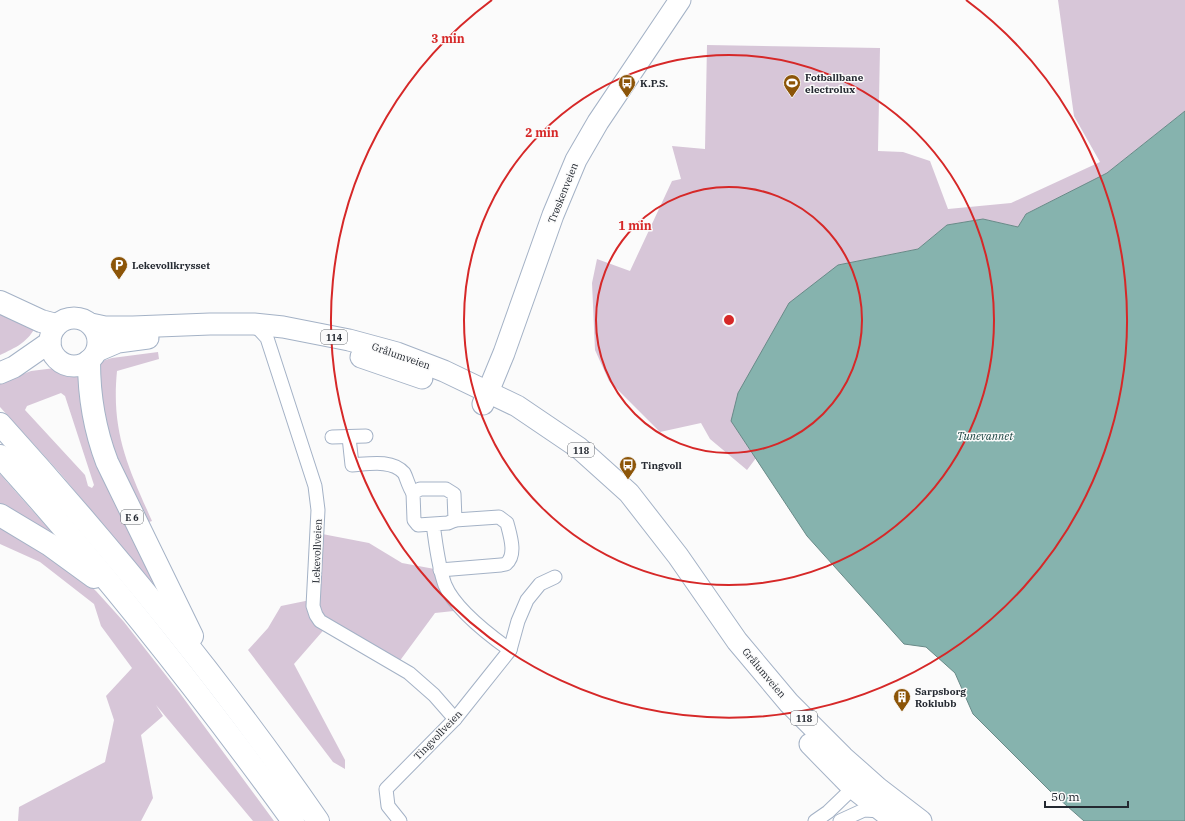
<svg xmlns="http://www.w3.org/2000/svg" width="1185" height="821" viewBox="0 0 1185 821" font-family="'IBM Plex Serif',serif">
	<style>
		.green { fill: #d7c6d8; fill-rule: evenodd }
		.water { fill: #86b3ae; stroke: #698a88 }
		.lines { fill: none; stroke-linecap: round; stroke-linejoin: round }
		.street-casing { stroke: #a4b2c6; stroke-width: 15 }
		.primary-casing { stroke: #a4b2c6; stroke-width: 23 }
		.highway-casing { stroke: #a4b2c6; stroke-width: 24 }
		.street { stroke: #fff; stroke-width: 13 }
		.primary { stroke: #fff; stroke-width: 21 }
		.highway { stroke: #fff; stroke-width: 22 }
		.ring { fill: none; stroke: #d62828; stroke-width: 2 }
		.labels { text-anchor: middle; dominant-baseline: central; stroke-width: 3; stroke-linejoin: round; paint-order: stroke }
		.shield { fill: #fbfbfb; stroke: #64686e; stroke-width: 1 }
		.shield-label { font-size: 9px; font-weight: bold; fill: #242931 }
		.poi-label { font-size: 10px; font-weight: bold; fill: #242931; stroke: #fbfbfb; text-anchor: start }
		.street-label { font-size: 10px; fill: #242931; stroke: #fbfbfb }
		.water-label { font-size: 11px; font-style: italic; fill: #153f3c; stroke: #fbfbfb }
		.centre { fill: #d62828; stroke: #fbfbfb; stroke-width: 2 }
		.ring-label { font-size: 12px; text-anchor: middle; font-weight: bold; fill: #d62828; stroke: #fbfbfb; stroke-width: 3; stroke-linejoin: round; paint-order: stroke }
	</style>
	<rect width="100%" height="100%" fill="#fbfbfb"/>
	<g class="green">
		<polygon points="1058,0 1185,0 1185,111 1107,173 1026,214 1018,227 983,219 947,225 918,249 838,265 732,421 756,458 747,470 710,439 701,423 660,432 609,381 595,350 592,283 597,259 630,271 672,181 681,179 672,146 705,149 707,45 880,48 878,151 903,152 930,161 948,209 1011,203 1100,162 1074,116"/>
		<path d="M0,307L36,325C29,342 15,348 0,355Z"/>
		<path d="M158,352L159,359L117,371C111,432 128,467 152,521L143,524L103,432L99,362L112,358Z"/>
		<path d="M55,368L70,371H81L168,602L59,472L0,407V383L31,371ZM61,393L65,396L94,485L92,488L88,486L85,475L25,410L27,406Z"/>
		<polygon points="0,474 71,554 0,510"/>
		<polygon points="0,522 66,563 96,591 124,622 179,692 274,821 253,821 156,705 163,716 141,735 153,798 141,821 18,821 19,807 105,762 114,720 106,696 132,668 101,626 94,604 40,562 0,544"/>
		<polygon points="317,533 369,543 402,563 440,570 463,610 435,613 396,666 328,625 294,664 345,760 345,769 333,762 248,650 268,628 281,606 315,599"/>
	</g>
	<polygon class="water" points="1185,111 1185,821 1084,821 1050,791 973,714 955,673 926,647 904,644 807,536 731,421 738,393 789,303 838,265 918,249 947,225 983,219 1018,227 1026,214 1107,173"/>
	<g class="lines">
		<defs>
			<g id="street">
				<polyline points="254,324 267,338 315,486 318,510 313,606 316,615 320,621 409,673 434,695 455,719"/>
				<polyline points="332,437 366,436"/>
				<path d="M349,437L352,465C368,464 392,459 404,473C406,476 409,488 413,493"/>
				<path d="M433,524L418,525L414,520L413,493L420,489H446L454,494L455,520L448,523L433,524C436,544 438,566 445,585C455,609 489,635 510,650"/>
				<path d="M440,570L501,565L506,564C517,555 510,535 507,523L499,517L455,520"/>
				<polyline points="400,821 388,806 386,789 455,719 510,650 518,621 527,600 540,584 555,577"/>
				<polyline points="815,821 828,812 853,788 860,788"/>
				<polyline points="840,821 864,810 881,811"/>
			</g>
			<g id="primary">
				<circle cx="74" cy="342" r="24"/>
				<polyline points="91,324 105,327 133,327 210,324 254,324 283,327 349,340 397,353 444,371 517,406 579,448 629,493 678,556 737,641 789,703 843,757 878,788 921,821"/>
				<polyline points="97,351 118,342 148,338"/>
				<polyline points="361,357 422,378"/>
				<polyline points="0,373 14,367 50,342"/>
				<polyline points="483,404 504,353 553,215 576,160 598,122 680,0"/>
				<polyline points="810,744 853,788 895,821"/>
			</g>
			<g id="highway">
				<polyline points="0,302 41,321 56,325"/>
				<path d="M89,361C89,397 94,428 107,462L192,636"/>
				<path d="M0,424C114,550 222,682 318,821"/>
				<path d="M0,456C105,572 201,694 293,821"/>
				<polyline points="0,515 50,545 94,577"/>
			</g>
		</defs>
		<use href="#street" class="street-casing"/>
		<use href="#primary" class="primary-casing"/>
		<use href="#highway" class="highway-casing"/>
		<use href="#street" class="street"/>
		<use href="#primary" class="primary"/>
		<use href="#highway" class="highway"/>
	</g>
	<g class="ring">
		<circle cx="729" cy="320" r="133"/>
		<circle cx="729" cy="320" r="265"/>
		<path d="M966 0A398 398 0 1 1 492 0"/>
	</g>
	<defs>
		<symbol id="bus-pin" viewBox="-11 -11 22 30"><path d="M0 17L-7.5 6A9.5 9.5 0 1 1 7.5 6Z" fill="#8c5508" stroke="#fbfbfb"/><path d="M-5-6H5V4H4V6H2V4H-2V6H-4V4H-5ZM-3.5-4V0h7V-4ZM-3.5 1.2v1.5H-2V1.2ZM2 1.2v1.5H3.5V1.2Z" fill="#fff"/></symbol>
		<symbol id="stadium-pin" viewBox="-11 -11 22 30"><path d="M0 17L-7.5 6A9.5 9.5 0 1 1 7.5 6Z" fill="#8c5508" stroke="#fbfbfb"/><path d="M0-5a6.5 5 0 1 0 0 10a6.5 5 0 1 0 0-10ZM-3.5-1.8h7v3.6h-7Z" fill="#fff"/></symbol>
		<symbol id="parking-pin" viewBox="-11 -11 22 30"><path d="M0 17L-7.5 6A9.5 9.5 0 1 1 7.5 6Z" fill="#8c5508" stroke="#fbfbfb"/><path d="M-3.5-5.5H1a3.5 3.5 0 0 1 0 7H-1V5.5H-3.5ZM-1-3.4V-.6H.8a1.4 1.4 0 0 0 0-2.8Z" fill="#fff"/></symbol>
		<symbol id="building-pin" viewBox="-11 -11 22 30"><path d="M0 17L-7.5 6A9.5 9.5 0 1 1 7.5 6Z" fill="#8c5508" stroke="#fbfbfb"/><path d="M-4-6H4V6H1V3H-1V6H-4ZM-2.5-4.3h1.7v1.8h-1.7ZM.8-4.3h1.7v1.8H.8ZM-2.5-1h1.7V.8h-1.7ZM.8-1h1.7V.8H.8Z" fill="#fff"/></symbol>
	</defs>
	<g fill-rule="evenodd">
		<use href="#bus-pin" x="617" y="73" width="20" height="27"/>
		<use href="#stadium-pin" x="782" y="73" width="20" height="27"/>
		<use href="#parking-pin" x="109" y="255" width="20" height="27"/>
		<use href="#bus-pin" x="618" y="455" width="20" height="27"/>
		<use href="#building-pin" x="892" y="687" width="20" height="27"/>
	</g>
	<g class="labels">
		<g class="shield">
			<rect x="321" y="330" width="26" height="14" rx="3"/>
			<rect x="568" y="443" width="26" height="14" rx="3"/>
			<rect x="121" y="510" width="22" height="14" rx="3"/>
			<rect x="791" y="711" width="26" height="14" rx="3"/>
		</g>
		<g class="shield-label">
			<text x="334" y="337">114</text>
			<text x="581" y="450">118</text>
			<text x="132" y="517">E 6</text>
			<text x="804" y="718">118</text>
		</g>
		<g class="poi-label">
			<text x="805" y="77">Fotballbane<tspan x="805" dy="12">electrolux</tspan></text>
			<text x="640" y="83">K.P.S.</text>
			<text x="132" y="265">Lekevollkrysset</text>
			<text x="641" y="465">Tingvoll</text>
			<text x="915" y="691">Sarpsborg<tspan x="915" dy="12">Roklubb</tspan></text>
		</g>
		<g class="street-label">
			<text transform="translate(563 193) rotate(-68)">Trøskenveien</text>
			<text transform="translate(401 356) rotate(19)">Grålumveien</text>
			<text transform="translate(317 551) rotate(-88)">Lekevollveien</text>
			<text transform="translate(764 673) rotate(50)">Grålumveien</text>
			<text transform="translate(438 735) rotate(-46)">Tingvollveien</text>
		</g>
		<g class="water-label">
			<text x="985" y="436">Tunevannet</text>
		</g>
	</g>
	<circle cx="729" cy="320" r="6" class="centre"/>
	<g class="ring-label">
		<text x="448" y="43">3 min</text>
		<text x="542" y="137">2 min</text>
		<text x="635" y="230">1 min</text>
	</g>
	<path d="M1045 801v6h83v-6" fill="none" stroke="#242931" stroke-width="2"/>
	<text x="1051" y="801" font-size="12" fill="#242931" stroke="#fbfbfb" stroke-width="3" paint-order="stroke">50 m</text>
</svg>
